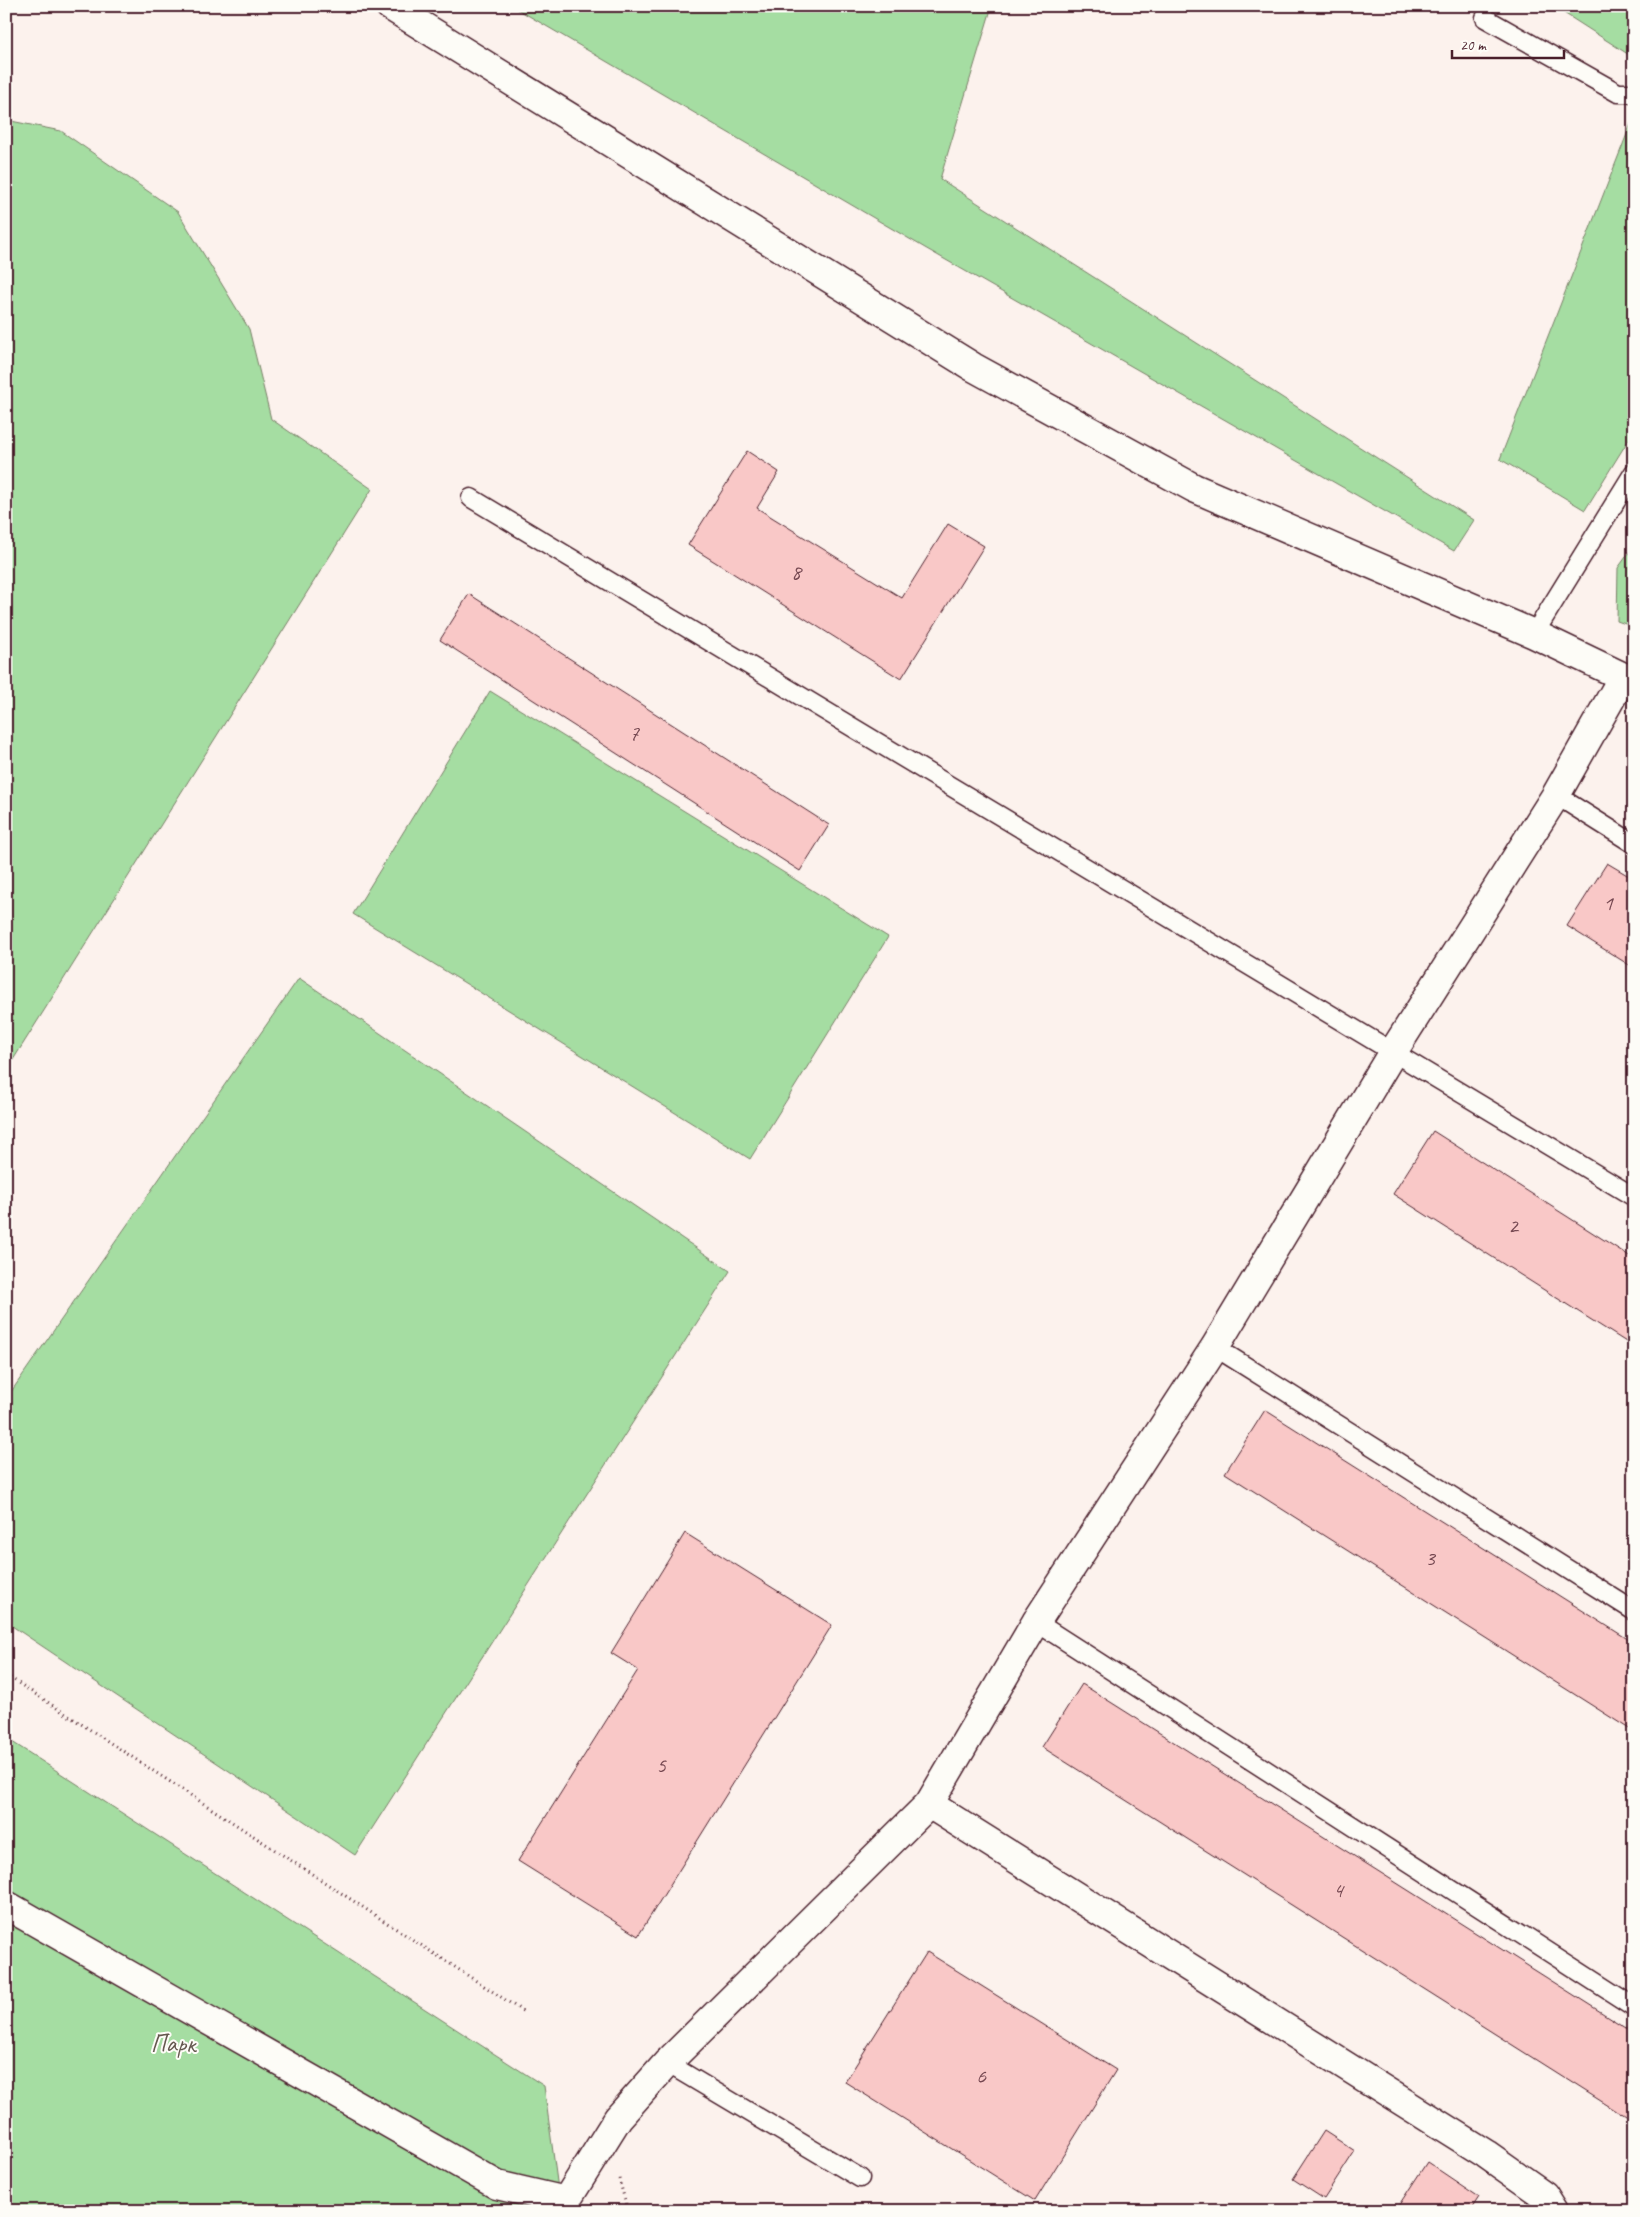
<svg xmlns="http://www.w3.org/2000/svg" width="1640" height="2217" viewBox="0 0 1640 2217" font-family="Caveat,sans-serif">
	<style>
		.green { fill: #a5dda2; stroke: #787e66 }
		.building { fill: #f9c8c7; stroke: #4a1f2b }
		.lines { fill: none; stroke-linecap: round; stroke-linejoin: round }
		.service-casing { stroke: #4a1f2b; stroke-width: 21 }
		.minor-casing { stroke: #4a1f2b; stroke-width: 31 }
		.tertiary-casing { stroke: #4a1f2b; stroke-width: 31 }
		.path { stroke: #4a1f2b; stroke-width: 3; stroke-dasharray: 1 4; stroke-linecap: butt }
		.service { stroke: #fdfcf7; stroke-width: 18 }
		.minor { stroke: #fdfcf7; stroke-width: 28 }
		.tertiary { stroke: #fdfcf7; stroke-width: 28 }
		.labels { text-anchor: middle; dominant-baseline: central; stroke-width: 4; stroke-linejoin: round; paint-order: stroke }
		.number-label { font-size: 22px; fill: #764952 }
		.park-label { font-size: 25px; fill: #65584f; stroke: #fdfcf7 }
	</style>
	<rect width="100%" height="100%" fill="#fcf2ed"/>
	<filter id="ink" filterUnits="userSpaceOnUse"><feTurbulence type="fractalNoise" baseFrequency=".02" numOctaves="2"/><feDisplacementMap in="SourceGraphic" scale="10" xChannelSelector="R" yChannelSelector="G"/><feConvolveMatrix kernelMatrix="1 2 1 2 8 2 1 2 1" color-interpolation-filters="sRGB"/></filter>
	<g filter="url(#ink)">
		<g class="green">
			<polygon points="512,6 992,6 940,179 1474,520 1454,551 925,248"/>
			<polygon points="1553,6 1634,6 1634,58"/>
			<polygon points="1634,116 1634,431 1585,510 1500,459"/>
			<polygon points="6,120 61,131 178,212 249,329 271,419 372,489 6,1071"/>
			<polygon points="1634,546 1634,627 1617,621 1618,568"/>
			<polygon points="490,691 888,937 750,1159 353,914"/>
			<polygon points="299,978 730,1271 355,1855 6,1622 6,1399"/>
			<polygon points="6,1738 544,2086 561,2211 6,2211"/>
		</g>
		<g class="building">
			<polygon points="747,451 779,472 757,508 902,598 948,524 984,546 901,679 688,545"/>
			<polygon points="469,594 829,825 800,871 440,640"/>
			<polygon points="1607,863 1634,879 1634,968 1567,926"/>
			<polygon points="1433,1131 1634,1259 1634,1347 1393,1194"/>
			<polygon points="1265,1410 1634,1643 1634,1732 1225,1473"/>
			<polygon points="685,1533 832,1625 638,1936 518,1861 638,1670 611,1653"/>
			<polygon points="1082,1684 1634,2033 1634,2122 1042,1747"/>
			<polygon points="927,1952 1116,2070 1035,2201 845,2082"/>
			<polygon points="1324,2131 1355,2151 1324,2199 1293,2179"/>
			<polygon points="1427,2162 1479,2197 1470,2211 1395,2211"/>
		</g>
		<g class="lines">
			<defs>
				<g id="service">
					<polyline points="1485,18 1618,93 1634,93"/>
					<polyline points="471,498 1634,1197"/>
					<polyline points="1534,634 1634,472"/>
					<polyline points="1556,795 1634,844"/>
					<polyline points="1215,1347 1634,1611"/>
					<polyline points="1036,1622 1634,2007"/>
					<polyline points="667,2063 860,2178"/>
				</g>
				<g id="minor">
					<polyline points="6,1905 497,2185 566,2201 618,2118 667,2063 929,1804"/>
					<polyline points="1554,2211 1544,2195 1486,2154 929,1804 1036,1622 1215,1347 1393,1052 1556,795 1623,677"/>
				</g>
				<polyline id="tertiary" points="390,6 973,367 1194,488 1534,634 1634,682"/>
			</defs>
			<use href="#service" class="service-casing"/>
			<use href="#minor" class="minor-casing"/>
			<use href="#tertiary" class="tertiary-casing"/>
			<g class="path">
				<polyline points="6,1675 524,2012"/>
				<polyline points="619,2179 628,2211"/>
			</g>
			<use href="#service" class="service"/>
			<use href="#minor" class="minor"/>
			<use href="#tertiary" class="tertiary"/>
		</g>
	</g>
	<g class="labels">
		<g class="number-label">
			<text x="796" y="572">8</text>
			<text x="634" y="733">7</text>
			<text x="1608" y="903">1</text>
			<text x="1513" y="1226">2</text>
			<text x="1430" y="1558">3</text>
			<text x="661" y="1765">5</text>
			<text x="1338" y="1890">4</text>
			<text x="981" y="2076">6</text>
		</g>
		<g class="park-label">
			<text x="173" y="2044">Парк</text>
		</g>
	</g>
	<rect width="1640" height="2217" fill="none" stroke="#fdfcf7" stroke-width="25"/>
	<rect x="12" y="12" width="1615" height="2192" fill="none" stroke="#4a1f2b" stroke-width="2" filter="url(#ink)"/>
	<path d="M1452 50v8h112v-8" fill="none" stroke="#4a1f2b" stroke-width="2.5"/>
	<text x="1460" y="50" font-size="15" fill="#4a1f2b" stroke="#fdfcf7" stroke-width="4" paint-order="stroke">20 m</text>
</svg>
